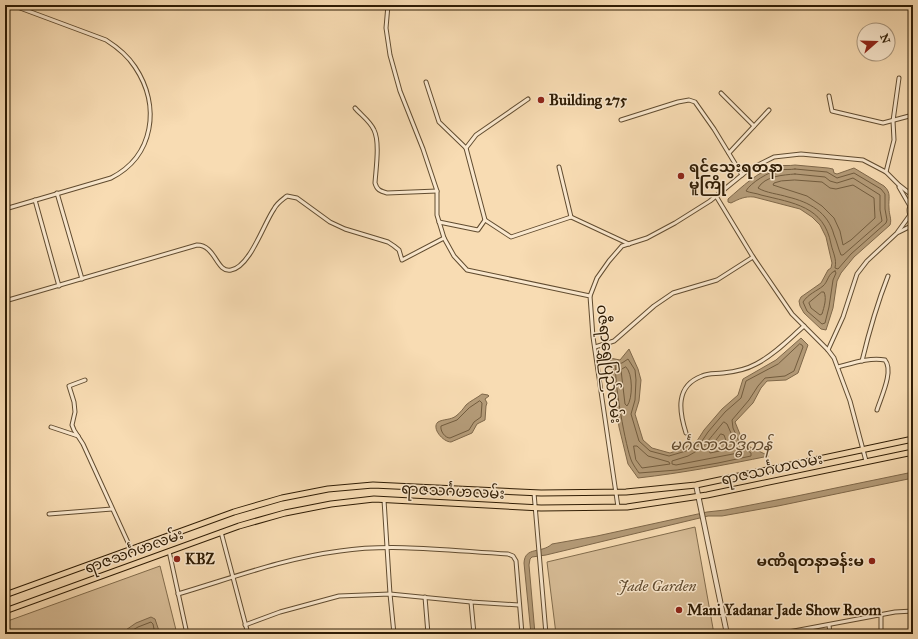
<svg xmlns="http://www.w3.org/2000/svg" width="918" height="639" viewBox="0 0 918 639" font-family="'IM FELL Great Primer','Noto Sans Myanmar',serif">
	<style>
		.green { fill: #d6bb95; stroke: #826c4c }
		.water { fill: #b49b78; stroke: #7f684a }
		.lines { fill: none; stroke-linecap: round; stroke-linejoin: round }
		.shore { stroke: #725c3e; stroke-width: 1 }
		.minor-casing { stroke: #614c30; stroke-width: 5 }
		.tertiary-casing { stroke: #614c30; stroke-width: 6 }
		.primary-casing { stroke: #2f1c04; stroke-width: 7 }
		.minor { stroke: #fae8ce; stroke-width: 3 }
		.tertiary { stroke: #fae8ce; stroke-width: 4 }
		.primary { stroke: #f8dcb3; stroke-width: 5 }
		.poi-dot { fill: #8f2418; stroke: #fae8ce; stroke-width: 1.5 }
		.labels { text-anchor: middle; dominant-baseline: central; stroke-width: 3; stroke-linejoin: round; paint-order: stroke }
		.poi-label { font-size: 15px; font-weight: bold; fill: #2f1c04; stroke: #fae8ce; text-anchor: start }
		.street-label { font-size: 15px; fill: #2f1c04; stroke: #fae8ce }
		.park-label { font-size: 15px; font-style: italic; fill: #614c30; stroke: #fae8ce }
		.water-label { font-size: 16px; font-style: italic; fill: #5e482d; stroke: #fae8ce }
	</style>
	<rect width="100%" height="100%" fill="#f8dcb3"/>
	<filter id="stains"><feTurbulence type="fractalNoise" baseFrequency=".005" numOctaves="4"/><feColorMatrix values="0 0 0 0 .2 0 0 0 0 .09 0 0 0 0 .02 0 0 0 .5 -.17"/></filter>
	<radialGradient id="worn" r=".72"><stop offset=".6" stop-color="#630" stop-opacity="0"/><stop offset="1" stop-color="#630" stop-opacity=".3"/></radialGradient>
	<g class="green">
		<polygon points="695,527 714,634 556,634 547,562"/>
		<polygon points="160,566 177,634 5,634 5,622"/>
	</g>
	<g class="water">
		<path d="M795,165L828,168L833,169L834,173L837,174L854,168L884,186C892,193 888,199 889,208C889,215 892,219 890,225L854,257L841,273L837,281L833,308L826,330L821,329L804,313L800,306L799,301L801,297L821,283L828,270L831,268L832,263L826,237L820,225L812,217L800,209L754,197C745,196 739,199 731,203L728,202V199C742,187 758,171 777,166C782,165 790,166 795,165Z"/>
		<path d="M801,338L808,345L798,373L786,380L767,381L761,388L753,403L735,422L744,444L769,456C725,465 682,473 638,478L628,464L619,427L610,358L620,360L629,349L638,369L641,380L639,401L635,414L643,440L652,448L670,453L684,448L697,441L704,430L722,409L738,395L743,379L776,360Z"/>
		<path d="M482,394L488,395L489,396L485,399L487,403L486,406L485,420L477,424L472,433L451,442C443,442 431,428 438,422C443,419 451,420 456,416C460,413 463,409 466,405C470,401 477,398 482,394Z"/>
		<path d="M913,472V478L778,506L722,516H708L546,555L532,557L530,559L529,565L535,634H531L524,563C525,546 541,554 552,544L597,536L707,512L725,510L792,497Z"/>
		<polygon points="151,617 155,619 160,634 120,634 136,623"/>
	</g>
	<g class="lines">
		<g class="shore">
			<path d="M795,169L827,172L837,178L854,173L881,189L885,194V209L887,220L886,223L851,254L838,269L835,268C837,259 833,253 831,244C824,206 793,203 761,195C756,193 750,193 746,191C750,183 770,171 779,170C784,169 790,170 795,169Z"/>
			<path d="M795,174L825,177L830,181L837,183L853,178L880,195V210L882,221L843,255H841C838,248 837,242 834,235C828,212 809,202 788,197C779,194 766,193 758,188C765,176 783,175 795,174Z"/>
			<polygon points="795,180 822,182 830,188 836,189 853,185 874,198 875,218 851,240 843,245 840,231 834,218 822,206 807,196 773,185 774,183 781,181"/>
			<path d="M835,271L836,273L833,280L829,307L825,323L822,324L807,311L803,302C808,294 817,291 823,286C828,282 828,273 835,271Z"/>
			<path d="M822,292H824C827,299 824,307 822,314L820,315L811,308L809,303Z"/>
			<path d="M800,344L802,345L803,347L794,371L785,376L765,378L758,386L749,400L732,420L733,428L741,446L751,453V456L718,463L677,470L639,473C637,470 634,466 632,462C626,450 613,377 616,364L622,363L628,359L635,370L636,380L635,400L631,414L639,441L650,451L669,456L686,451L700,444L708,432L725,412L741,398L746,381L778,364Z"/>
			<path d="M626,367C633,373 633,399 627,406L625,404L621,370Z"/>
			<path d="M480,401L482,403L481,417L474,422L469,430L450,438C445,438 440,431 441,426L457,420L469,408Z"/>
			<polygon points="724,422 727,424 739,451 738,453 676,465 672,464 672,461 688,456 702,448 712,436"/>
			<polygon points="721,434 724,435 729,449 710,453 709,450"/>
			<polygon points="634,446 637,446 648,456 669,462 670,464 642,468 636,460"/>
			<polyline points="126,634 138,627 151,622 153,624 155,634"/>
		</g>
		<defs>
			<g id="minor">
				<polyline points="388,5 386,28 390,55 400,91 423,149 437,191 437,215 444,238 454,256 467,270 590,296 593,337 618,507"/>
				<polyline points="426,82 439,122 466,148"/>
				<polyline points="721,93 754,126"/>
				<polyline points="829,96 832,111 883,123 913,115"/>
				<path d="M355,108C361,115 370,121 374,130C380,142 376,168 375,183C377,190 380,191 387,193L437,191"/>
				<polyline points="621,120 678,102 689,100 695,102 714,129 742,175"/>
				<polyline points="729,153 769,110"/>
				<polyline points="559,167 571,217"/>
				<polyline points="886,172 894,140 893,121 899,78"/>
				<polyline points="899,187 910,206"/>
				<polyline points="57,193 82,279"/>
				<polyline points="716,196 753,257 792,314 828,350 834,358 850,401 866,461"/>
				<polyline points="35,200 59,286"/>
				<path d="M913,203C907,208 909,215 913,221"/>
				<path d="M5,209L111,178C154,156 161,106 135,67C128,56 117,47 106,40L12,5"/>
				<polyline points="485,220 511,237 571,217 629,244"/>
				<polyline points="439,222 478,230 485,220 466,148 476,135 528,99"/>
				<polyline points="899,232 913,225"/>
				<polyline points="590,296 597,278 609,261 622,246 647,238 675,223 710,201 748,170 774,157 801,154 863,160 886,172 899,185 913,196"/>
				<path d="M5,301L197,245C216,245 216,273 231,270C250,267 264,223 274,209C277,203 282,200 287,196L297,198L330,222L345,229L388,242L394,246L399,250L402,260L444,238"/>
				<polyline points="595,347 614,341 654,306 673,293 717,280 753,257"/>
				<polyline points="828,350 843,317 857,274 867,261 897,233 910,215"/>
				<path d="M862,361C869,332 877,304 888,276"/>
				<path d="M838,367C853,363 870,357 885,360C894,371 881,397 877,410"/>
				<polyline points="85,380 69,386 74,402 75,412 72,425 74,430 83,444 131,549"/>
				<polyline points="51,427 78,436"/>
				<path d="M686,433C679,411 675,386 702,376C708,373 716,374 723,373C733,372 747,369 756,364C774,355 789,339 804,326"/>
				<polyline points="534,493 546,634"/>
				<polyline points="384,500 390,594 394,634"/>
				<polyline points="49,514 112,509"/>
				<polyline points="221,532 248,634"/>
				<polyline points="169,551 187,634"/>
				<path d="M178,594C232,578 285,558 340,551C394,543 453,551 508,554L513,556L516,561L522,634"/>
				<polyline points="425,597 428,634"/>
				<polyline points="471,602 474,634"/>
				<polyline points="881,615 881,634"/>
				<polyline points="245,625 280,612 339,596 390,594 471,602 519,605"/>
				<polyline points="829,625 830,634"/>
				<polyline points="778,634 895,612 913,611"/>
			</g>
			<polyline id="tertiary" points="696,485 727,634"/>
			<g id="primary">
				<polyline points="5,595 234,512 282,498 328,489 373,485 541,493 626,492 696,485 913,439"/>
				<polyline points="5,611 239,526 285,513 331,504 374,499 541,508 627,507 707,495 913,452"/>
			</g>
		</defs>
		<use href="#minor" class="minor-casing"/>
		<use href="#tertiary" class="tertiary-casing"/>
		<use href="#primary" class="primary-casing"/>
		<use href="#minor" class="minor"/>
		<use href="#tertiary" class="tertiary"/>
		<use href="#primary" class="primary"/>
	</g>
	<g class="poi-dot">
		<circle cx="541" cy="100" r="4"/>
		<circle cx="681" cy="176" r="4"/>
		<circle cx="177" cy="559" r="4"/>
		<circle cx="872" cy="561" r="4"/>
		<circle cx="679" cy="610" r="4"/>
	</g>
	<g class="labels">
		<g class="poi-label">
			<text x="549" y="100">Building 275</text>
			<text x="689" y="167">ရင်သွေးရတနာ<tspan x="689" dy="17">မူကြို</tspan></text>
			<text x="185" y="559">KBZ</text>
			<text x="864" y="561" text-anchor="end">မဏိရတနာခန်းမ</text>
			<text x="687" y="610">Mani Yadanar Jade Show Room</text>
		</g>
		<g class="street-label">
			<text transform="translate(609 364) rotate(83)">ဝဇီရာရွှေပြည်လမ်း</text>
			<text transform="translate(772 469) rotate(-12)">ရာဇသင်္ဂဟလမ်း</text>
			<text transform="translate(453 491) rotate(3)">ရာဇသင်္ဂဟလမ်း</text>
			<text transform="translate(134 551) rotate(-20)">ရာဇသင်္ဂဟလမ်း</text>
		</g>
		<g class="park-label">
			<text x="657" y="586">Jade Garden</text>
		</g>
		<g class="water-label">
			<text x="721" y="444">မင်္ဂလာသိဒ္ဓိကန်</text>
		</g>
	</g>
	<rect width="918" height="639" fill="none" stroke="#f8dcb3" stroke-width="20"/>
	<rect x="6" y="6" width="906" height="627" fill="none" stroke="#2f1c04" stroke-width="2"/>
	<rect x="10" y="10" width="898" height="619" fill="none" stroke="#2f1c04"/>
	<g transform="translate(876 42) rotate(70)"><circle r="19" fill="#fae8ce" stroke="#a9967d"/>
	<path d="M0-3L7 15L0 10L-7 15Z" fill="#8f2418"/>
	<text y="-6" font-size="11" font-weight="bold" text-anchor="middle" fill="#2f1c04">N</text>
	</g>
	<rect width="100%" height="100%" filter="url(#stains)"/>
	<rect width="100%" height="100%" fill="url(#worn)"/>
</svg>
